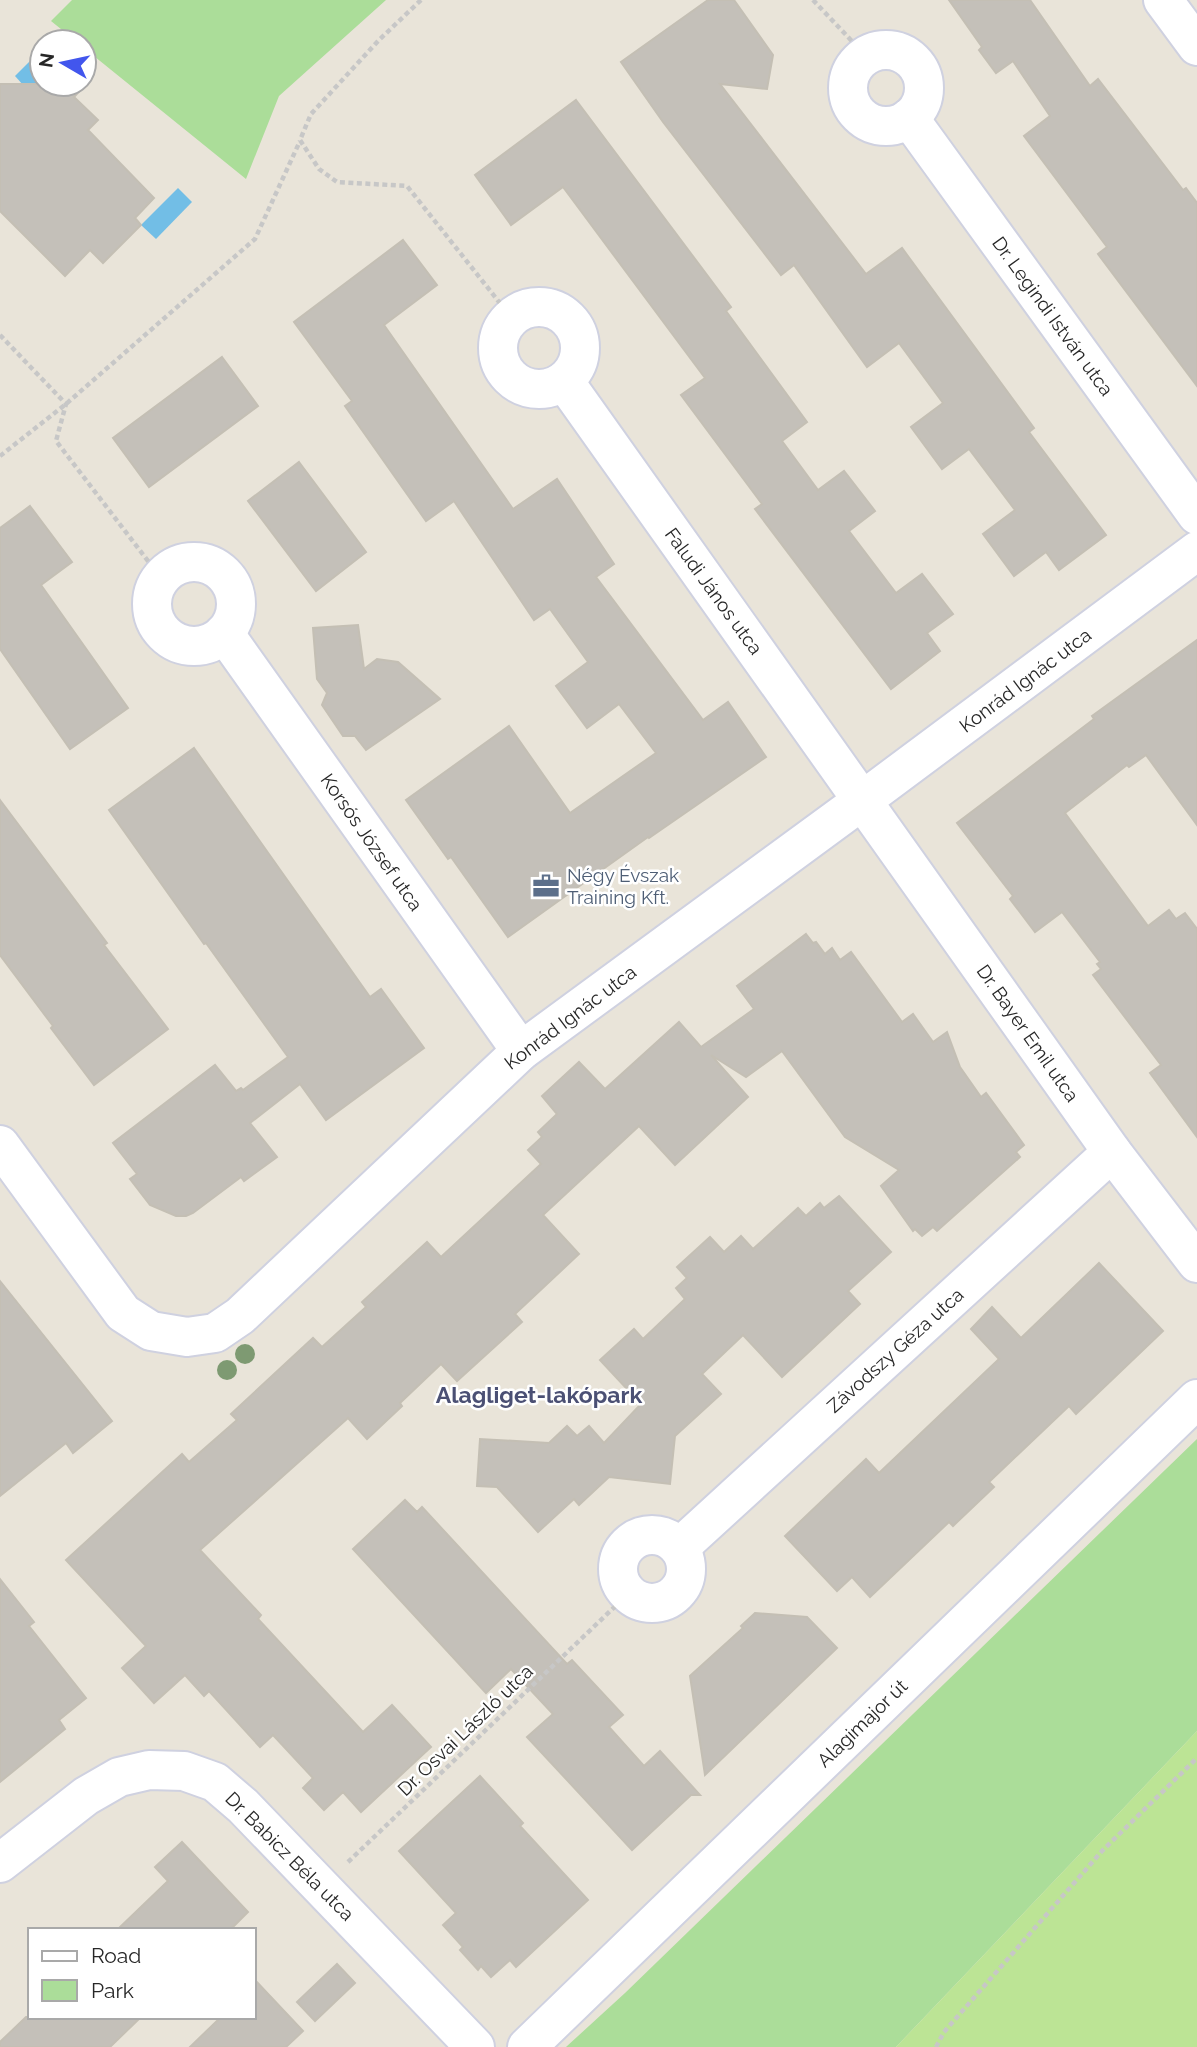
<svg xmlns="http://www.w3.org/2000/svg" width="1197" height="2047" viewBox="0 0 1197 2047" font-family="Raleway,sans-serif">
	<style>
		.green { fill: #abdd99 }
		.pitch { fill: #bce495 }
		.water { fill: #72bee6 }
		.building { fill: #c4c0b9; stroke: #c4bfb4; stroke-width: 2 }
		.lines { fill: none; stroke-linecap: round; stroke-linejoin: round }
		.minor-casing { stroke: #cfd1e0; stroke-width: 42 }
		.path { stroke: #c7c7c7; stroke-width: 4.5; stroke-dasharray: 5 3.5; stroke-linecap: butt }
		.minor { stroke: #fff; stroke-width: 38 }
		.tree { fill: #7e9a72 }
		.labels { text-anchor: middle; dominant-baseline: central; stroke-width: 5; stroke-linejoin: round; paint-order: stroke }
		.street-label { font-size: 19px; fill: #272727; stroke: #fff }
		.service-label { font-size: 19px; fill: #4e5e75; stroke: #fff; text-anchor: start }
		.quarter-label { font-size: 23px; font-weight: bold; fill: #4b5074; stroke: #fff }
	</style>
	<rect width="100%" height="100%" fill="#e9e4d9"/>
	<g class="green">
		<polygon points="72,0 386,0 279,96 246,179 84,48 84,42 77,42 51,21"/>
		<polygon points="1197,1439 1197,1731 896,2047 566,2047 625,1993"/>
	</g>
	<polygon class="pitch" points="1197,1731 1197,2047 896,2047"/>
	<g class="water">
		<polygon points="37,54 42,59 42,84 33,96 15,76"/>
		<polygon points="178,188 192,202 156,239 141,225"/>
	</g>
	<g class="building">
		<polygon points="708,0 734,0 773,55 767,89 720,84 866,274 902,248 1034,428 1029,432 1106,535 1059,570 1046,552 1014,576 983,534 1015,510 969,449 942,469 911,427 943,403 899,343 867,367 794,265 781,275 663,122 621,62"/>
		<polygon points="949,0 1030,0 1090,86 1098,79 1183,190 1186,188 1197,203 1197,386 1098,254 1107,247 1024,136 1050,116 1013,61 996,73 979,50 982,47"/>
		<polygon points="0,84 86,84 74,97 98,120 88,130 154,198 135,218 141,225 103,263 90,250 65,276 0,211"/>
		<polygon points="576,100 731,307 726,311 807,422 782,441 818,490 844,471 875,511 849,531 896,593 922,574 953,614 927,633 940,651 891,689 755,509 762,504 681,395 705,378 563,187 511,225 475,175"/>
		<polygon points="403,240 437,285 384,325 513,509 557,479 614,564 596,577 703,720 728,702 766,757 649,838 648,837 508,937 451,857 448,859 406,800 509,726 570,813 656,753 619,704 587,728 556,686 588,662 550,609 534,620 454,501 426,521 345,406 352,401 294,322"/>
		<polygon points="222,357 258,406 149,487 113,438"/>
		<polygon points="299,462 366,552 316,591 248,501"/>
		<polygon points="30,506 72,562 41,585 128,708 70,749 0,649 0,528"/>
		<polygon points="358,625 364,669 377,659 398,662 440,699 366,750 355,736 343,736 322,705 327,693 317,679 313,628"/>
		<polygon points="1197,640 1197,825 1146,755 1129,767 1127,765 1065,813 1148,926 1169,910 1176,919 1185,913 1197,929 1197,1137 1150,1073 1161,1065 1093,975 1101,969 1097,964 1100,962 1062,912 1035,932 1010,899 1013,896 957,823 1094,719 1092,716"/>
		<polygon points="194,748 370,997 381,989 424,1048 326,1120 300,1084 250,1123 277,1157 244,1181 241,1177 193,1213 186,1216 176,1216 150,1205 130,1179 137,1174 113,1143 215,1065 236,1091 241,1088 243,1090 288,1057 206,943 204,944 109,810"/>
		<polygon points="0,800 107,943 104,945 168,1029 94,1085 51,1028 53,1026 0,955"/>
		<polygon points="806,934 813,943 816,942 825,954 832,948 840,960 851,952 902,1022 913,1014 933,1042 947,1032 960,1067 981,1097 986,1093 1024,1145 1016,1152 1020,1157 937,1231 933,1227 922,1236 915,1229 913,1231 881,1186 899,1170 845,1137 782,1051 746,1077 711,1055 748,1097 675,1165 639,1126 543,1215 579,1254 515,1314 522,1322 457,1381 441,1364 400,1403 402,1406 367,1439 348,1418 200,1550 261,1615 258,1619 363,1732 392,1705 431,1747 361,1812 343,1792 324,1810 303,1788 313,1778 273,1735 260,1747 209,1691 204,1696 185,1675 154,1703 122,1668 146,1646 66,1560 182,1454 189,1462 237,1420 231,1414 313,1338 322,1347 366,1307 362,1302 427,1242 441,1257 541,1164 528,1150 542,1137 538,1132 557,1114 542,1096 579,1062 605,1089 679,1022 701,1047 754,1009 737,986"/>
		<polygon points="839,1196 891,1252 848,1291 860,1304 782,1377 743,1335 702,1374 721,1394 675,1436 670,1484 609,1477 579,1505 574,1499 538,1532 497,1487 477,1486 480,1439 549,1443 567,1426 577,1436 589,1426 604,1443 641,1404 600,1360 634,1329 643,1339 685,1299 676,1288 687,1278 677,1267 710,1237 724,1252 741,1236 753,1249 798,1208 806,1216 820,1203 824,1208"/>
		<polygon points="1099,1263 1163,1331 1076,1414 1069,1406 989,1482 994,1487 953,1526 949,1522 870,1597 852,1577 837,1591 785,1536 866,1459 879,1473 999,1359 971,1329 992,1307 1021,1338"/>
		<polygon points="0,1281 112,1421 73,1453 66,1443 0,1496"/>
		<polygon points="405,1500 417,1512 422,1507 567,1664 572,1660 623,1715 609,1727 644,1766 660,1751 700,1795 691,1795 632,1850 527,1737 553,1714 511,1669 486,1693 353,1549"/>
		<polygon points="0,1579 34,1622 29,1626 86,1698 59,1720 65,1729 0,1782"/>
		<polygon points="755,1613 807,1617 837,1648 705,1775 690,1676 743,1628 741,1626"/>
		<polygon points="480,1776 523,1823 520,1826 588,1900 516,1967 510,1960 491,1977 481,1966 478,1970 460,1950 463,1947 443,1925 456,1913 399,1851"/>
		<polygon points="182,1842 248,1912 230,1930 117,1930 168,1881 155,1867"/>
		<polygon points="337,1964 355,1983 315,2021 297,2002"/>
		<polygon points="254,1979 303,2031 286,2047 190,2047 221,2017 254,2017"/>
		<polygon points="26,2017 141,2017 110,2047 0,2047 0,2042"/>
	</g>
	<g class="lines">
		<defs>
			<g id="minor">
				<polyline points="1163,0 1197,46"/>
				<circle cx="886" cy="88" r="38"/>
				<polyline points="909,118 1197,515"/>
				<circle cx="539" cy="348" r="41"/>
				<polyline points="564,381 1112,1152 1197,1263"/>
				<circle cx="194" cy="604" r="42"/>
				<polyline points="224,633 521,1051"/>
				<polyline points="0,1145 123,1313 151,1331 187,1337 215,1333 240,1316 521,1051 863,800 1197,551"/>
				<circle cx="652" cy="1569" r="34"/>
				<polyline points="679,1548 1112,1152"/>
				<polyline points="0,1863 86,1796 119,1777 149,1770 184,1771 215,1782 243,1806 475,2047"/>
				<polyline points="527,2047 1197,1399"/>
			</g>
		</defs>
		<use href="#minor" class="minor-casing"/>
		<g class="path">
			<polyline points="421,0 379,40 311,114 300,140 319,169 337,182 407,186 511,317"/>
			<polyline points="813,0 866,56"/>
			<polyline points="0,335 66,404 56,441 161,578"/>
			<polyline points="0,456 66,404 255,239 300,141"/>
			<polyline points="348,1862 628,1594"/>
			<polyline points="936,2047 944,2032 1102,1851 1197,1758"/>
		</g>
		<use href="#minor" class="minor"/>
	</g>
	<g class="tree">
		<circle cx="245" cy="1354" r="10"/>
		<circle cx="227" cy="1370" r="10"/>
	</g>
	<defs>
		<symbol id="office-bare" viewBox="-9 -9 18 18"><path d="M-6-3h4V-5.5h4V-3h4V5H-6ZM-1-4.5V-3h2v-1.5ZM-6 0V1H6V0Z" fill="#5c6f8a" stroke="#fff" stroke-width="2.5" paint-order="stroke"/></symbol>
	</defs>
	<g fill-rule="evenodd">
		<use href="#office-bare" x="527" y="867" width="38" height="38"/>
	</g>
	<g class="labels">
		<g class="street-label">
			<text transform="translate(1053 316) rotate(54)">Dr. Legindi István utca</text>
			<text transform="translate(714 591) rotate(54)">Faludi János utca</text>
			<text transform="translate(1025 680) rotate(-37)">Konrád Ignác utca</text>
			<text transform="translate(372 842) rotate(55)">Korsós József utca</text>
			<text transform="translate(570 1017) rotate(-37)">Konrád Ignác utca</text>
			<text transform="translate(1028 1033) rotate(55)">Dr. Bayer Emil utca</text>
			<text transform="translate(895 1350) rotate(-42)">Závodszy Géza utca</text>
			<text transform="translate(862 1723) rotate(-44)">Alagimajor út</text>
			<text transform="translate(465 1730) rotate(-44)">Dr. Osvai László utca</text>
			<text transform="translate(290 1856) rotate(45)">Dr. Babicz Béla utca</text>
		</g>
		<g class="service-label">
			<text x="567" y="875">Négy Évszak<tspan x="567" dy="22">Training Kft.</tspan></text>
		</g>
		<g class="quarter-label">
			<text x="539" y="1394">Alagliget-lakópark</text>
		</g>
	</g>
	<rect x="28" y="1928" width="228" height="91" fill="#ffffff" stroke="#a9a9a9" stroke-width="2"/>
	<rect x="42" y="1951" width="35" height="10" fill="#ffffff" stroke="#a9a9a9" stroke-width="2"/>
	<text x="91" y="1963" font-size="21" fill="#272727">Road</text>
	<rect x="42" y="1980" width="35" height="21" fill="#abdd99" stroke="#a9a9a9" stroke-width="2"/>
	<text x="91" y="1998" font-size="21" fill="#272727">Park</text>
	<g transform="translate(63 63) rotate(279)"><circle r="33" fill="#ffffff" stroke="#a9a9a9" stroke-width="2"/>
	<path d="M0-5L12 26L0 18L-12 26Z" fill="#4256ed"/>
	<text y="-10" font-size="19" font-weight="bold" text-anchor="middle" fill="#272727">N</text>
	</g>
</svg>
